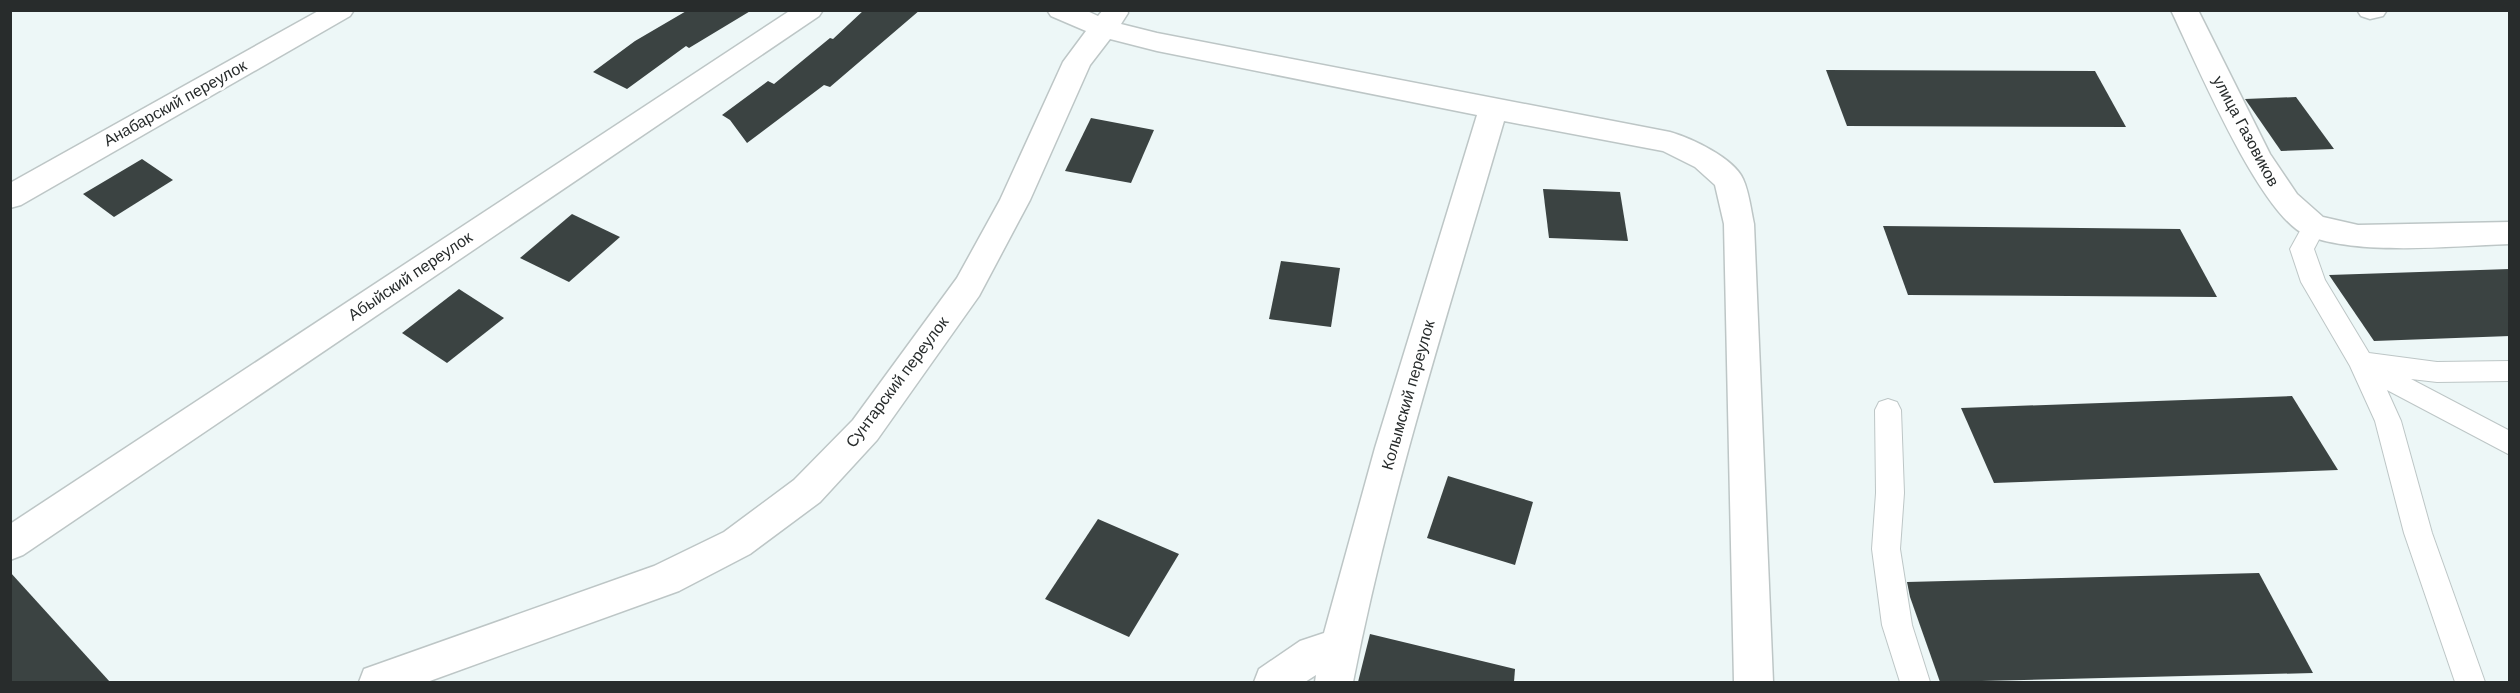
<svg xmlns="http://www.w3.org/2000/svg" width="2520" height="693" viewBox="0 0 2520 693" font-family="'DM Sans',sans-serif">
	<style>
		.building { fill: #3b4342 }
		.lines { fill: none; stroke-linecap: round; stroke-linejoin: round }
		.lane-casing { stroke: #bdc6c6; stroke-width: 2 }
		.street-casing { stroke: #bdc6c6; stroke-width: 3 }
		.lane { fill: #fff; fill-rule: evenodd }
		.street { fill: #fff; fill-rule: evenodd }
		.labels { text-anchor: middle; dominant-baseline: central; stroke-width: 6; stroke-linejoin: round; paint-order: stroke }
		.street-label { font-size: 16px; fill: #282c2c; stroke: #fff }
	</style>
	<rect width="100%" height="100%" fill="#edf7f7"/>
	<g class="building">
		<polygon points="688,10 752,10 689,48 686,46 627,89 593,72 635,41"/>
		<polygon points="864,10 920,10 830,87 824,85 747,143 730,120 722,115 768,81 774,84 830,38 833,39"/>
		<polygon points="1826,70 2095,71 2126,127 1847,126"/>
		<polygon points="2296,97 2334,149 2281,151 2245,99"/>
		<polygon points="1091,118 1154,130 1131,183 1065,171"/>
		<polygon points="142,159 173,180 114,217 83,194"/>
		<polygon points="1543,189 1620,192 1628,241 1549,238"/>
		<polygon points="572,214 620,237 569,282 520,258"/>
		<polygon points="1883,226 2180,229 2217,297 1908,295"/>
		<polygon points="1281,261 1340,268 1331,327 1269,319"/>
		<polygon points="2510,269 2510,336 2374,341 2329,275"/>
		<polygon points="459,289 504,318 447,363 402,333"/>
		<polygon points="2292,396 2338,470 1994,483 1961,408"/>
		<polygon points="1448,476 1533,502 1515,565 1427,538"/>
		<polygon points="1098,519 1179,554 1129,637 1045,599"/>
		<polygon points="10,572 110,682 10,682"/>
		<polygon points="2259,573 2313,673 1940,682 1910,597 1907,582"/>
		<polygon points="1370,634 1515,669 1514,682 1358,682"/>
	</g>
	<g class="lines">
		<defs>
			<g id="lane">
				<polygon points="2314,217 2322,220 2326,226 2314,249 2325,280 2369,353 2437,362 2510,361 2510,381 2437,382 2411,379 2510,431 2510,455 2387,390 2401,421 2432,533 2485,682 2455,682 2404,533 2375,421 2350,366 2301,282 2290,249 2306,220"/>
				<polygon points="1888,399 1897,402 1901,410 1904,493 1900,549 1912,625 1930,682 1900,682 1882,625 1872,549 1876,493 1875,410 1879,402"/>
			</g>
			<g id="street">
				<polygon points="320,10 354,10 350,16 21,205 10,208 10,183"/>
				<polygon points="791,10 823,10 819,16 23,555 10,560 10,524"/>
				<path d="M1047,10H1085L1098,16L1103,10H1127L1128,13L1121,24L1157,33L1670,132C1691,138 1734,158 1743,179C1749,192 1751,210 1754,224L1773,682H1734L1724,224L1715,185L1695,167L1663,151L1504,121C1450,307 1390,492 1353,682H1315L1316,675L1305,682H1254L1259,669L1300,641L1324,633L1375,448L1477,115L1157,51L1110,39L1090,65L1030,200L979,296L877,440L820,502L750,554L679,591L427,682H359L364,669L654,566L724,532L794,480L853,420L957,278L1000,200L1063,62L1086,31L1051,16Z"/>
				<path d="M2171,10H2198L2270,154L2297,194L2323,217L2358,225L2510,222V244C2451,246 2359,256 2306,235C2260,216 2194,58 2171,10Z"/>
				<polygon points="2357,10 2387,10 2383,16 2370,19 2361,16"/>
			</g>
		</defs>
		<use href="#lane" class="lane-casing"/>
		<use href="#street" class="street-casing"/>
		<use href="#lane" class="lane"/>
		<use href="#street" class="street"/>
	</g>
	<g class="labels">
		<g class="street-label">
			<text transform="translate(175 103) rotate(-29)">Анабарский переулок</text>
			<text transform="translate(2246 131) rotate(62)">улица Газовиков</text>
			<text transform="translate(410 276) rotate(-34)">Абыйский переулок</text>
			<text transform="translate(897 382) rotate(-53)">Сунтарский переулок</text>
			<text transform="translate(1408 395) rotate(-74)">Колымский переулок</text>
		</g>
	</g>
	<rect width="2520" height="693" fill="none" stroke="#282c2c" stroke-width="24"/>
</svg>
